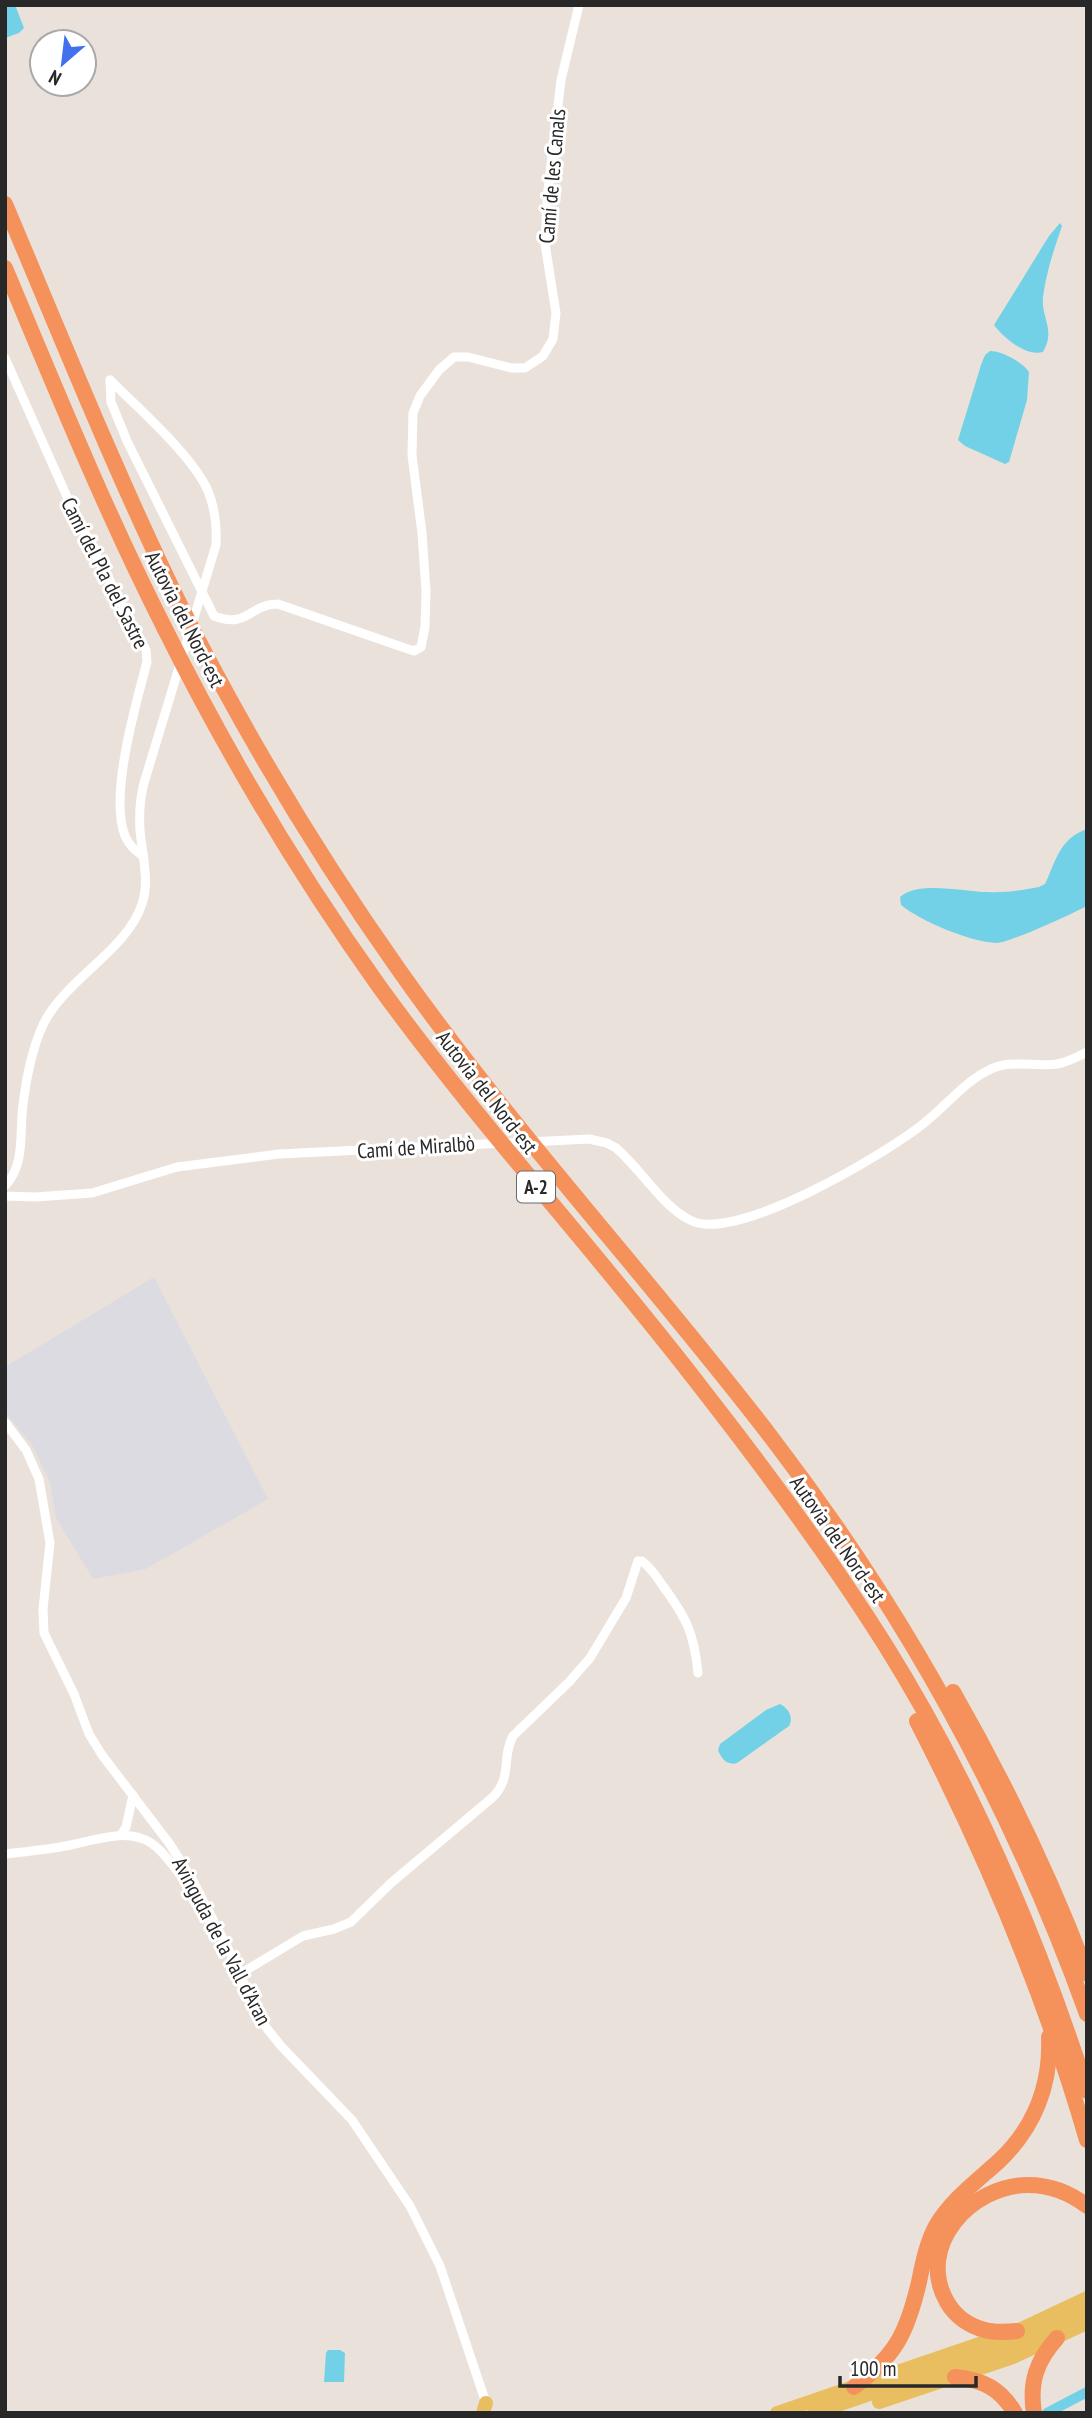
<svg xmlns="http://www.w3.org/2000/svg" width="1092" height="2418" viewBox="0 0 1092 2418" font-family="'PT Sans Narrow',sans-serif">
	<style>
		.industrial { fill: #dcdbe2 }
		.water { fill: #72d1e7 }
		.lines { fill: none; stroke-linecap: round; stroke-linejoin: round }
		.canal { stroke: #72d1e7; stroke-width: 10 }
		.street { stroke: #fff; stroke-width: 9 }
		.primary { stroke: #e8be61; stroke-width: 14 }
		.highway { stroke: #f5915a; stroke-width: 16 }
		.labels { text-anchor: middle; dominant-baseline: central; stroke-width: 6; stroke-linejoin: round; paint-order: stroke }
		.shield { fill: #fff; stroke: #686868; stroke-width: 2 }
		.shield-label { font-size: 19px; font-weight: bold; fill: #282828 }
		.street-label { font-size: 21px; fill: #282828; stroke: #fff }
	</style>
	<rect width="100%" height="100%" fill="#eae2da"/>
	<polygon class="industrial" points="154,1277 268,1499 146,1569 93,1579 56,1518 50,1482 32,1445 5,1412 5,1367"/>
	<g class="water">
		<polygon points="5,5 15,5 24,28 19,33 5,38"/>
		<path d="M1060,223L1062,226C1054,249 1046,273 1043,297C1041,319 1056,329 1043,352C1026,357 1004,338 994,325L1049,236Z"/>
		<path d="M990,351C1002,351 1022,362 1029,372L1027,400L1009,462L1005,464L965,446L958,440L981,365L985,355Z"/>
		<path d="M1087,829V906C1071,914 1010,943 996,943C971,942 920,921 901,905L900,897C917,880 966,892 988,892C1005,893 1023,890 1039,887L1045,884C1056,861 1059,839 1087,829Z"/>
		<path d="M780,1704C788,1708 794,1717 789,1726L737,1763C727,1766 721,1758 718,1750L720,1744L766,1710Z"/>
		<polygon points="340,2350 345,2353 344,2382 324,2382 326,2353 328,2350"/>
	</g>
	<g class="lines">
		<polyline class="canal" points="1047,2413 1087,2392"/>
		<g class="street">
			<path d="M5,358L72,508L146,650L147,662C136,704 109,795 125,836C129,845 135,851 143,856"/>
			<path d="M110,380L111,402L127,441L214,616C248,629 249,604 278,604L405,648L414,651L421,647L425,627L426,591L422,533L412,455L413,413L420,396L439,370L454,357H468L511,368H525L543,356L553,339L556,313L545,244L547,198L561,80L579,5"/>
			<path d="M5,1186C26,1164 19,1132 23,1105C26,1080 32,1050 42,1027C63,980 127,951 142,904C150,881 142,854 140,830C139,814 140,798 144,783L216,545C217,526 215,508 208,491C193,456 138,408 110,380"/>
			<path d="M5,1196L35,1197L92,1193L177,1167L279,1154L589,1139L607,1143L616,1148C641,1169 663,1208 692,1221C738,1242 885,1154 923,1124C945,1107 964,1082 989,1070C1009,1059 1035,1067 1057,1064C1068,1062 1077,1057 1087,1052"/>
			<polyline points="5,1422 26,1450 39,1479 50,1543 43,1609 44,1633 74,1694 89,1734 102,1755 169,1843 191,1877 235,1962 254,2007 265,2026 281,2046 352,2120 410,2206 440,2266 486,2403"/>
			<polyline points="121,1835 126,1827 133,1795"/>
			<path d="M5,1854C23,1852 42,1850 60,1847C88,1843 125,1826 151,1843C170,1855 178,1879 197,1890"/>
			<path d="M240,1974L303,1936L334,1929L351,1922L391,1883L493,1797C513,1776 501,1758 513,1736L569,1682L590,1658L626,1598L638,1561H642C650,1567 657,1577 663,1586C687,1619 694,1633 698,1673"/>
		</g>
		<g class="primary">
			<polyline points="879,2402 1013,2357 1087,2323"/>
			<polyline points="483,2413 486,2403"/>
			<polyline points="777,2413 1017,2331 1087,2298"/>
			<polyline points="814,2413 1005,2348 1087,2312"/>
		</g>
		<g class="highway">
			<path d="M5,204C62,339 116,474 180,605C244,732 317,854 399,970C514,1133 650,1279 771,1437C906,1613 1012,1806 1087,2014"/>
			<path d="M5,268C56,390 106,513 166,631C228,755 300,876 381,989C482,1128 599,1254 703,1390C767,1472 829,1556 884,1643C971,1782 1037,1936 1087,2091"/>
			<path d="M953,1692C1005,1783 1050,1876 1087,1974"/>
			<path d="M917,1721C986,1855 1045,1995 1087,2140"/>
			<path d="M1017,2331C1006,2332 995,2333 985,2330C969,2326 955,2316 947,2302C915,2246 971,2185 1028,2185C1049,2185 1070,2193 1087,2206"/>
			<path d="M955,2377C983,2380 1000,2388 1015,2413"/>
			<path d="M854,2387C896,2355 907,2333 919,2282C923,2262 927,2243 936,2226C951,2200 977,2181 999,2161C1034,2128 1051,2085 1049,2037"/>
			<path d="M1034,2413C1029,2382 1037,2360 1057,2338"/>
		</g>
	</g>
	<g class="labels">
		<rect class="shield" x="517" y="1171.5" width="38" height="31" rx="5"/>
		<g class="shield-label">
			<text x="536" y="1187">A-2</text>
		</g>
		<g class="street-label">
			<text transform="translate(552 176) rotate(-85)">Camí de les Canals</text>
			<text transform="translate(105 573) rotate(63)">Camí del Pla del Sastre</text>
			<text transform="translate(185 619) rotate(63)">Autovia del Nord-est</text>
			<text transform="translate(487 1092) rotate(52)">Autovia del Nord-est</text>
			<text transform="translate(416 1147) rotate(-4)">Camí de Miralbò</text>
			<text transform="translate(838 1539) rotate(55)">Autovia del Nord-est</text>
			<text transform="translate(222 1941) rotate(62)">Avinguda de la Vall d'Aran</text>
		</g>
	</g>
	<rect width="1092" height="2418" fill="none" stroke="#282828" stroke-width="14"/>
	<g transform="translate(63 63) rotate(208)"><circle r="33" fill="#ffffff" stroke="#a9a9a9" stroke-width="2"/>
	<path d="M0-5L12 26L0 18L-12 26Z" fill="#4270ef"/>
	<text y="-10" font-size="19" font-weight="bold" text-anchor="middle" fill="#282828">N</text>
	</g>
	<path d="M840 2376v10h136v-10" fill="none" stroke="#282828" stroke-width="3.5"/>
	<text x="850" y="2376" font-size="21" fill="#282828" stroke="#ffffff" stroke-width="5" paint-order="stroke">100 m</text>
</svg>
